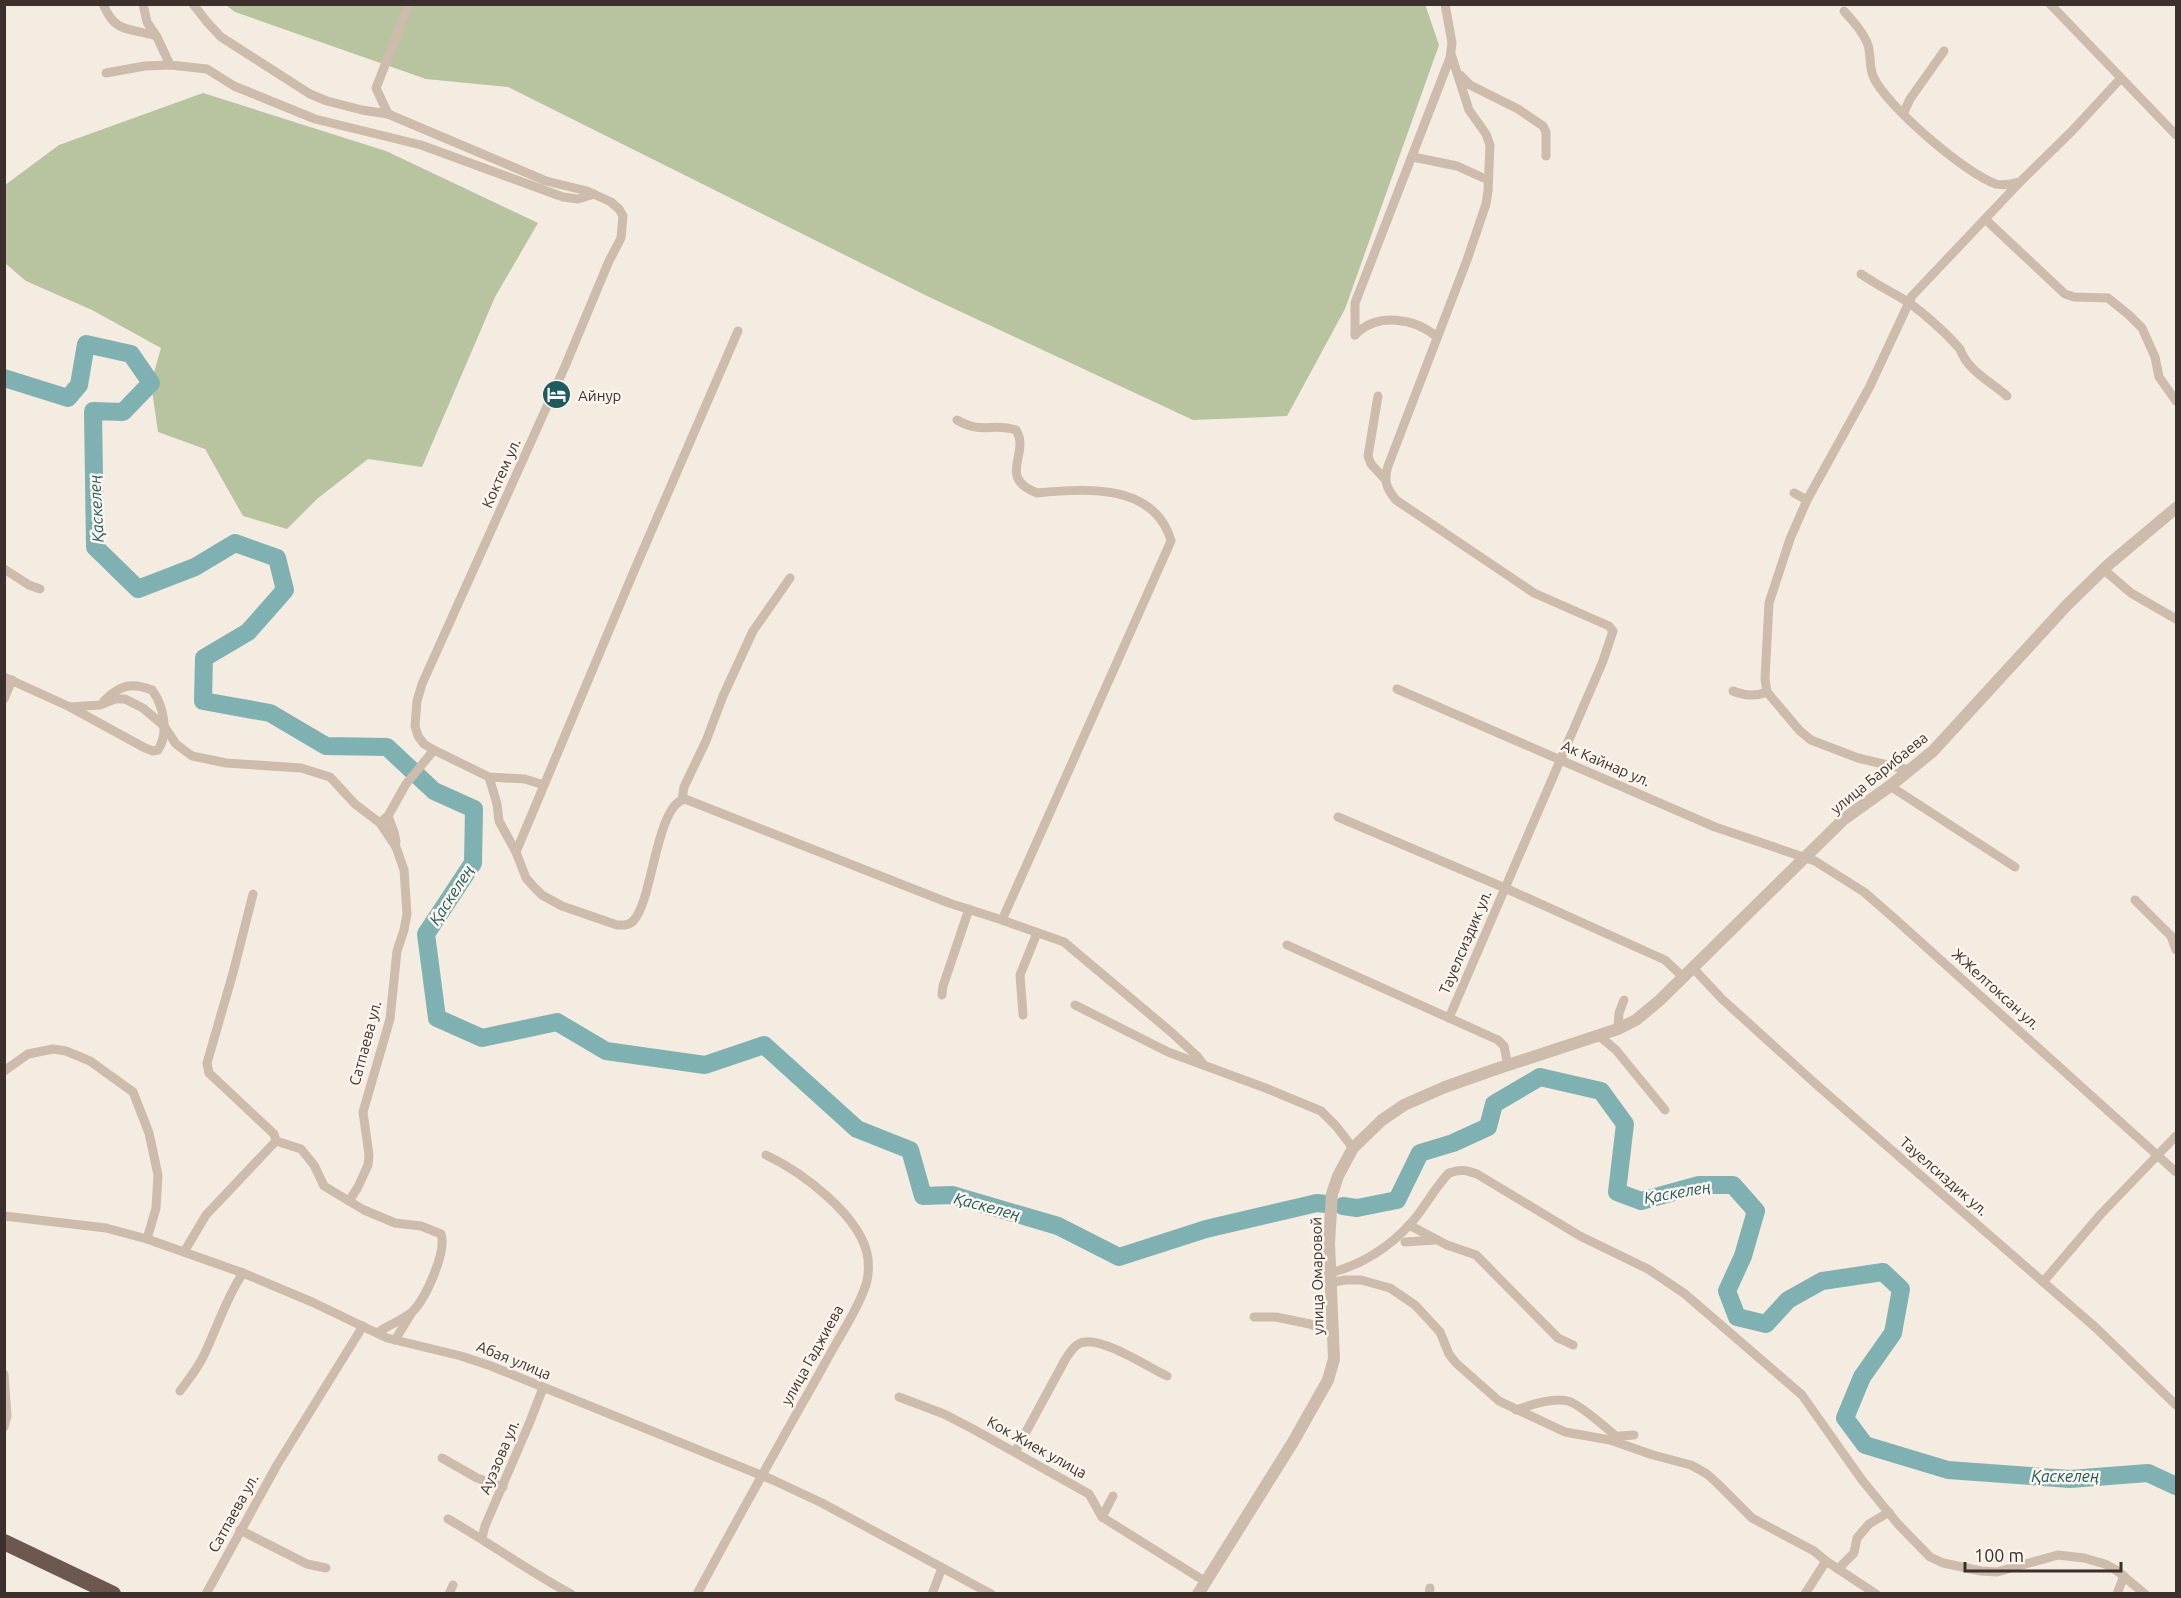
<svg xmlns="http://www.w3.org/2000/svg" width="2181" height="1598" viewBox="0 0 2181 1598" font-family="Ubuntu,sans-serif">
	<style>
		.green { fill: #b8c4a0 }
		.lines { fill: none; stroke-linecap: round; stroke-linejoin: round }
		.river { stroke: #7fb0b2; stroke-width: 18 }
		.minor { stroke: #cdbbac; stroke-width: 9 }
		.tertiary { stroke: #cdbbac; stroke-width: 12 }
		.trunk { stroke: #6c584f; stroke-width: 16 }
		.labels { text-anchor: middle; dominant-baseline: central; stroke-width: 5; stroke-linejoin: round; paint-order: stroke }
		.poi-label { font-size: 15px; fill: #3b302b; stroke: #fbf5ee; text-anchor: start }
		.street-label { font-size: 15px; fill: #3b302b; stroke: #fbf5ee }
		.water-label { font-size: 16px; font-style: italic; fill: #1f5a5d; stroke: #fbf5ee }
	</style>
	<rect width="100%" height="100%" fill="#f4ebe1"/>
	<g class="green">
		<polygon points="1425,4 1439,45 1345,309 1287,416 1193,420 927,296 508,87 426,79 235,12 226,5"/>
		<polygon points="203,93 386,151 538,223 495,297 422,467 368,459 317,499 287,529 243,516 205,449 158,432 151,383 161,348 92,310 26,281 5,263 5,185 59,145"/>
	</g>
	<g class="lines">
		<g class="river">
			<polyline points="4,378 68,398 79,385 86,344 131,354 151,383 123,412 93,411 95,547 138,589 195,567 235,543 277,558 285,590 248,632 204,658 203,701 270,713 326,746 387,747 434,791 474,809 473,863 426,934 437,1018 482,1038 557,1022 606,1051 705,1065 764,1045 857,1129 910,1150 923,1196 952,1195 1058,1226 1119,1257 1206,1229 1317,1203 1326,1204"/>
			<polyline points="1343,1206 1357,1208 1397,1200 1420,1153 1453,1143 1488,1127 1494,1104 1540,1077 1601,1091 1625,1124 1617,1192 1641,1201 1699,1185 1733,1185 1756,1211 1743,1256 1727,1291 1737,1317 1766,1324 1788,1300 1822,1281 1883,1272 1901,1289 1893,1333 1862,1377 1845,1418 1865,1445 1948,1470 2070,1479 2148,1473 2176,1486"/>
		</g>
		<g class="minor">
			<path d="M103,4C116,35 129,27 156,36"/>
			<polyline points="143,4 147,22 157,37 170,65 207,69 234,86 315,119 421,145 563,197 578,199 594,194"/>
			<polyline points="193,4 207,22 221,37 310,94 327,101 362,110 388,114 546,181 587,191 611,202 619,209 623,216 621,238 609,261 566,364 422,684 417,701 415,726 418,736 424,744 434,750 489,777 525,779 544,785"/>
			<polyline points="2050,4 2176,135"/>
			<path d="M1844,11C1853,21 1863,32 1868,45C1871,55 1869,66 1873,76C1885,105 1966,174 1996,184C2004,186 2011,184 2019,182"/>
			<polyline points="106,73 145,66 170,65"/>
			<polyline points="1460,75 1470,85 1518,109 1543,126 1546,132 1546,156"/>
			<polyline points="388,114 376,88 409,4"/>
			<polyline points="1903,114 1910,99 1944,51"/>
			<polyline points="1413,157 1457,166 1488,180"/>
			<polyline points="1985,219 2065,294 2074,297 2108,298 2129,315 2142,328 2155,357 2159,377 2176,401"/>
			<path d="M1861,274C1873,282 1885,289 1898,296C1918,307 1945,332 1960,349C1967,370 1991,382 2007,396"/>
			<polyline points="1355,335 1355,303 1450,58 1452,43 1445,4"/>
			<path d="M1355,335C1377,312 1415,318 1437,337"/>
			<polyline points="1378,396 1368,456 1371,464 1384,478"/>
			<path d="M957,420C983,435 992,422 1016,430C1031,453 996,477 1037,493C1084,488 1155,483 1171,541L1002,920"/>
			<polyline points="1794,493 1807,500"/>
			<polyline points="4,569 29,585 40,589"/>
			<polyline points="2103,569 2131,593 2176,619"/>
			<path d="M4,677L70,707L145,748L153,751L158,750C169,733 164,706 152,690C131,682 120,685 104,701"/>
			<polyline points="1397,689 1715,827 1815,861 1864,892 1895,919 2176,1172"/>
			<path d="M1733,691C1745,696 1755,697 1767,692"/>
			<polyline points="4,699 12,680"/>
			<polyline points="70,707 100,705 115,699 125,699 143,708 164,726 176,744 192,756 226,763 301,768 330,777 355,804 380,823 396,847 404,870 407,914 404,930 397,951 390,1019 363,1112 369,1155 368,1165 358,1187 349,1201"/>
			<polyline points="1909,770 1858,758 1811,740 1800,731 1767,692 1765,679 1769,603 1790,539 1807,500 1869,388 1912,296 2021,181 2072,131 2121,78"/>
			<path d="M489,777L497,804L499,821L516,852L526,878L534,887L542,895L562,906L617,925C623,925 629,926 634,920C653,899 656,805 685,799L949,903L1002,920L1064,942L1171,1032L1197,1056L1203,1064"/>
			<polyline points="1890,786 2015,867"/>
			<polyline points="682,800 684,787 706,741 723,696 753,631 790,578"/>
			<polyline points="388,816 394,832 396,842"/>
			<polyline points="1338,817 1505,888 1665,960 1683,977"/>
			<polyline points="380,823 388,816 406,784 434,750"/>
			<polyline points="516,852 634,571 738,331"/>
			<polyline points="253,894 233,973 207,1063 209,1073 274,1134 276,1141"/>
			<polyline points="2135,900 2171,936 2176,950"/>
			<polyline points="1287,945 1498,1040 1504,1046 1508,1066"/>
			<polyline points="1693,968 1722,999 1818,1086 2095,1327 2176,1405"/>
			<polyline points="942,995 943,986 969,909"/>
			<polyline points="1075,1005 1168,1052 1268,1089 1321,1111 1336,1126 1353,1148"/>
			<polyline points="1023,1015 1020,975 1037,933"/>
			<path d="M1449,1018L1603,661L1613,631L1609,626L1534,593L1396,500C1387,489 1383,481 1388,466L1467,260L1486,204L1488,191L1490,145L1486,134L1469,110L1451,54"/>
			<polyline points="1618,1029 1619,1013 1624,1000"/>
			<polyline points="1598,1035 1616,1050 1665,1110"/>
			<polyline points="4,1071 28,1054 53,1049 66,1051 90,1061 133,1092 149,1133 158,1175 156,1208 147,1239"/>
			<path d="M276,1141L301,1149L314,1165L324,1186L364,1210L395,1223L421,1226L441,1234C447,1251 426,1298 413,1311C403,1320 388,1325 377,1333"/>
			<polyline points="4,1216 106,1228 147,1239 243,1273 312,1302 387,1338 461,1356 491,1366 773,1480 822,1503 991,1594"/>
			<polyline points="1409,1225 1447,1245 1476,1255 1558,1338 1573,1345"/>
			<polyline points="1405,1242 1435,1240"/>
			<polyline points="184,1252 206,1215 276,1141"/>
			<path d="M1329,1273C1361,1266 1391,1246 1412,1222C1426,1206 1435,1187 1449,1173C1460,1169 1466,1170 1477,1174L1580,1236L1648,1269L1685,1294L1802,1395L1862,1480L1898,1524L1930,1557L1943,1563L1981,1571L1997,1572L2058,1555L2084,1558L2105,1564L2116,1570L2145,1594"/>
			<polyline points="2043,1282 2101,1214 2176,1136"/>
			<polyline points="1329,1283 1345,1280 1361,1280 1390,1288 1415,1305 1440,1332 1449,1354 1456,1363 1499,1401 1565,1432 1610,1440 1653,1455 1691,1465 1707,1474 1717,1483 1752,1518 1814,1551 1826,1561 1876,1594"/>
			<polyline points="1254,1317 1276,1317 1310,1324 1333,1334"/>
			<polyline points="395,1340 411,1314"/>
			<polyline points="4,1374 7,1416 4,1427"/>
			<path d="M180,1391C189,1379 198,1368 204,1355C217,1328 226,1298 243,1273"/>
			<polyline points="899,1397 944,1414 973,1429 1089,1494 1102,1517 1206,1582"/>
			<path d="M1516,1410C1531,1405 1552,1397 1568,1401C1580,1404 1606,1428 1617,1437"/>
			<polyline points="1613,1439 1620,1436 1634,1435"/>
			<path d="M1015,1452L1065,1360C1070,1352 1075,1343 1085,1342C1105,1339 1148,1367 1167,1376"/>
			<polyline points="442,1458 477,1478 503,1487"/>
			<polyline points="1102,1517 1113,1496"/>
			<path d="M448,1519C490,1543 528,1571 571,1594"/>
			<polyline points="240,1530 307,1564 326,1568"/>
			<polyline points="482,1538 485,1526 529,1424 543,1388"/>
			<polyline points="1838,1569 1854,1553 1857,1538 1869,1524 1889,1512"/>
			<polyline points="206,1594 277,1465 363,1326"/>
			<polyline points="449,1594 453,1585"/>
			<path d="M697,1594C732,1529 767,1466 803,1402C816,1380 828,1357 841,1335C849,1321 858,1306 864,1290C868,1281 869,1270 868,1259C863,1217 802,1172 766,1155"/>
			<polyline points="932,1594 942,1568"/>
			<polyline points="1429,1594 1430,1588"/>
			<polyline points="1805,1594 1826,1561"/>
			<polyline points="2117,1594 2124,1576"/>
		</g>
		<polyline class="tertiary" points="1198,1594 1293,1442 1328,1380 1334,1359 1329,1243 1332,1194 1338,1176 1353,1148 1382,1120 1404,1105 1445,1087 1496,1069 1618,1029 1636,1020 1660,1000 1844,819 1890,786 1933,751 2067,605 2108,565 2176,508"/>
		<polyline class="trunk" points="4,1542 113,1594"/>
	</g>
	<defs>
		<symbol id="hotel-disc" viewBox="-11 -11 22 22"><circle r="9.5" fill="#1f5a5d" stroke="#fbf5ee"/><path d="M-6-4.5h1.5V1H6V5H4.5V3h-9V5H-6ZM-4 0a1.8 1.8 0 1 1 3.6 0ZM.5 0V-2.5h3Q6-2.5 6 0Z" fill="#fff"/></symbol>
	</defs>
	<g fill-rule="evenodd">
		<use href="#hotel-disc" x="540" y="378" width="33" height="33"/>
	</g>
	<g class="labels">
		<g class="poi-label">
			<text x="578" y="395">Айнур</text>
		</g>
		<g class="street-label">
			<text transform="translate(501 473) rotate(-66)">Коктем ул.</text>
			<text transform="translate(1606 763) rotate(23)">Ак Кайнар ул.</text>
			<text transform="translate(1879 773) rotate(-39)">улица Барибаева</text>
			<text transform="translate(1465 942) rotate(-67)">Тауелсиздик ул.</text>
			<text transform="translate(1996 989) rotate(42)">ЖЖелтоксан ул.</text>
			<text transform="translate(365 1043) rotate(-75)">Сатпаева ул.</text>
			<text transform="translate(1944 1176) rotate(41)">Тауелсиздик ул.</text>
			<text transform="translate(1317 1276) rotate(-91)">улица Омаровой</text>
			<text transform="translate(812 1355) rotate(-61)">улица Гаджиева</text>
			<text transform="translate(514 1360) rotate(22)">Абая улица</text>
			<text transform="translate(1037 1447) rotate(29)">Кок Жиек улица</text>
			<text transform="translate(499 1457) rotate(-67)">Ауэзова ул.</text>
			<text transform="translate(233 1513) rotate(-61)">Сатпаева ул.</text>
		</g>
		<g class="water-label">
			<text transform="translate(96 509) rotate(-93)">Қаскелең</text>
			<text transform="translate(451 895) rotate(-57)">Қаскелең</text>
			<text transform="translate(1677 1192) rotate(-10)">Қаскелең</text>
			<text transform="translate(987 1206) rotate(15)">Қаскелең</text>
			<text x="2065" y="1476">Қаскелең</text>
		</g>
	</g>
	<rect width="2181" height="1598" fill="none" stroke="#3b302b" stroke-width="12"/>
	<path d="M1965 1562v9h156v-9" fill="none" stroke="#3b302b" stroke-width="3"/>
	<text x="1974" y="1562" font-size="18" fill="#3b302b" stroke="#fbf5ee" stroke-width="4.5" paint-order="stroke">100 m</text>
</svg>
